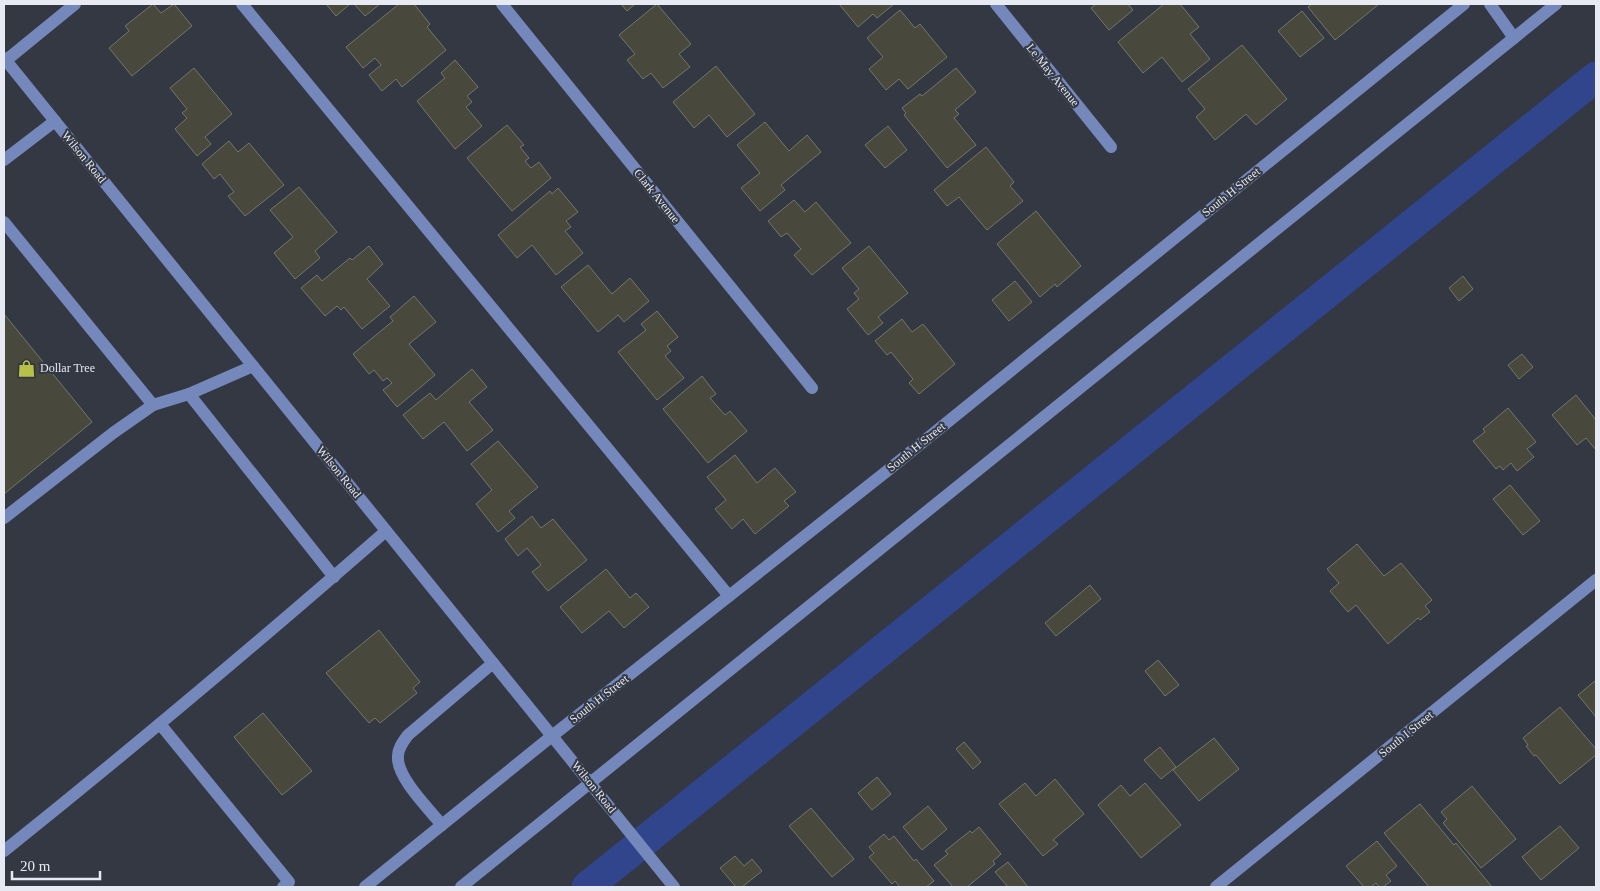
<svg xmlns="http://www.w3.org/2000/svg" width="1600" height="891" viewBox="0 0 1600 891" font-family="Georgia,serif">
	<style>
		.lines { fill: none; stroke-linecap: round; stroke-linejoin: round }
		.canal { stroke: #31458d; stroke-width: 31 }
		.building { fill: #48493c; stroke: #757769 }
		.minor { stroke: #7588bc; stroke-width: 12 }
		.labels { text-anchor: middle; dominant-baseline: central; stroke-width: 4; stroke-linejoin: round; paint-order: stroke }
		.street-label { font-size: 12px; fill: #e7eaf2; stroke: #333843 }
		.poi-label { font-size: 12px; fill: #e7eaf2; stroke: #333843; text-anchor: start }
	</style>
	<rect width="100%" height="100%" fill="#333843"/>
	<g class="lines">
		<polyline class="canal" points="587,887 1596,77"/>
	</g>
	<g class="building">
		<polygon points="153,4 161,13 174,4 192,26 132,76 109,48 129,31 125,26"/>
		<polygon points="326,4 350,4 336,16"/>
		<polygon points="354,4 380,4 365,16"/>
		<polygon points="399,4 414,4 430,24 427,27 446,50 402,87 396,79 382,91 369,75 381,65 375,58 363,68 346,47"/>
		<polygon points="621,4 635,4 627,11"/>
		<polygon points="657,4 691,44 679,54 690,67 663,88 651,73 643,79 627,60 635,54 619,35"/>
		<polygon points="839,4 894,4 877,18 873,14 858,27"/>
		<polygon points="1096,4 1128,4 1133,10 1109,30 1091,8"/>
		<polygon points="1164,4 1180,4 1199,27 1190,34 1210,59 1182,82 1162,57 1143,73 1118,42"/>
		<polygon points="1312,4 1379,4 1335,40 1308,7"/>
		<polygon points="900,10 915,28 920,24 947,57 908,89 899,79 886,90 869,69 883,57 867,38"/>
		<polygon points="1302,11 1324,38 1300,57 1278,31"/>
		<polygon points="1242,45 1287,99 1256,125 1246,114 1215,140 1196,117 1205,109 1188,89"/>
		<polygon points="455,60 478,87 467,96 472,102 466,107 482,126 455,149 417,101 445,78 441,73"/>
		<polygon points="716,66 755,114 727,137 709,115 694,128 673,102"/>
		<polygon points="194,68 232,114 205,137 211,144 197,156 175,129 187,118 182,113 187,109 170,88"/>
		<polygon points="956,68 976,92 955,110 959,114 954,118 976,145 947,168 904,115 906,113 902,108 920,94 922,96"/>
		<polygon points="765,122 789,151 807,135 821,152 781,185 785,190 760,211 741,188 760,173 737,145"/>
		<polygon points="507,125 524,145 520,147 529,158 525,161 531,168 539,162 551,178 512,211 467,158"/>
		<polygon points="888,126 907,150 885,168 865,145"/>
		<polygon points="229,141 238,152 249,143 284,185 245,216 228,196 234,192 220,174 214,179 202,164"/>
		<polygon points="986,147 1014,182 1010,186 1023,201 987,230 959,197 947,206 934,190"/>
		<polygon points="299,187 337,232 315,251 320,258 295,279 274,253 293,237 270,210"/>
		<polygon points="558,188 578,212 566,221 571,227 565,231 583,253 556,275 532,245 517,258 498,235 550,191 552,194"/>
		<polygon points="794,200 805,212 816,202 851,243 812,275 794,255 801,249 787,233 781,237 768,221"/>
		<polygon points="1036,211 1081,266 1057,287 1055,284 1040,297 997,244"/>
		<polygon points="369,246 383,264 367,279 390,306 362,329 344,307 341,310 337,306 325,316 301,288 317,275 322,281 350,258 352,260"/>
		<polygon points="869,246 908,293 878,317 883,323 868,335 847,309 859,299 854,293 859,289 842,268"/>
		<polygon points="588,265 612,294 630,278 649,301 624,322 618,315 598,332 561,287"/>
		<polygon points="1463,276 1473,289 1459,301 1449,288"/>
		<polygon points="1015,281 1032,302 1009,321 992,300"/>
		<polygon points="414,296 436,322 409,344 435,375 397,407 383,390 392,383 387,378 383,381 374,370 369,374 353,354 393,321 390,317"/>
		<polygon points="657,311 678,337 667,346 671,351 665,356 684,378 657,400 618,352 646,330 641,324"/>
		<polygon points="4,314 92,422 4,494"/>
		<polygon points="902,319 912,332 923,324 955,364 919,394 909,383 913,379 891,352 887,355 875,341"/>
		<polygon points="1522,354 1533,367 1519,379 1508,365"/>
		<polygon points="472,369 487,387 469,402 493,430 467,451 444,422 423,439 403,415 430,393 436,400"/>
		<polygon points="702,376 716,394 710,398 725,415 730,411 747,431 708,463 663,409"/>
		<polygon points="1576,395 1596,420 1596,450 1586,438 1577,445 1552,415"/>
		<polygon points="1508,408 1536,442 1527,449 1534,457 1517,471 1511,463 1503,470 1500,466 1496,469 1473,441 1485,432 1483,429"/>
		<polygon points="498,441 538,487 509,511 515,518 498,532 476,504 492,490 471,464"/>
		<polygon points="735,455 757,483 775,468 796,492 784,501 789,506 755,534 743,519 732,529 715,509 726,500 707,477"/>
		<polygon points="1510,485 1540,521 1523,535 1493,499"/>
		<polygon points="532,516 541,528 553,519 587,560 548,591 532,572 541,565 527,548 518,556 505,539"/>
		<polygon points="1357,544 1384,576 1401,563 1432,600 1425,606 1430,612 1420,620 1418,618 1388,644 1356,605 1348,612 1330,591 1339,583 1327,569"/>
		<polygon points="606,569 630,598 636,593 649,607 624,628 609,611 582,633 560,607"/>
		<polygon points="1090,585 1101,599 1056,636 1045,623"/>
		<polygon points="379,630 420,682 413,688 417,693 380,723 375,718 369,723 326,673"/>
		<polygon points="1158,660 1179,685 1165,696 1145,671"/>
		<polygon points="1596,680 1596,717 1578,695"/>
		<polygon points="1560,707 1596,749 1596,755 1560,784 1536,755 1534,756 1526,746 1528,745 1523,738"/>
		<polygon points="263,713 312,771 282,795 234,737"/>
		<polygon points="1214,738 1239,769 1199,801 1173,770"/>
		<polygon points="964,742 981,762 973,769 956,749"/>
		<polygon points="1160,747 1176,767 1161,779 1144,760"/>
		<polygon points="877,777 891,794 872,810 858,793"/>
		<polygon points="1055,779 1084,814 1053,840 1058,844 1043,856 999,804 1025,783 1036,796"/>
		<polygon points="1145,783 1181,825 1141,858 1098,805 1121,785 1130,796"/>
		<polygon points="1472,786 1516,839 1481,868 1443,823 1447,819 1441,812"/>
		<polygon points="1420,804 1454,845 1456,843 1492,887 1429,887 1384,833"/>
		<polygon points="928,806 947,829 922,850 903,827"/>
		<polygon points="811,808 854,859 832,877 789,826"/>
		<polygon points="1560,826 1579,848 1541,880 1522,857"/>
		<polygon points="979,827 1001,854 993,861 995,864 967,887 953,887 934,865 948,854 945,851 970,831 972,833"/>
		<polygon points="884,834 889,840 894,836 914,861 916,859 934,881 926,887 900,887 895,881 892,884 869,857 874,853 869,847"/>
		<polygon points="1377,841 1397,866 1386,875 1391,881 1383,887 1379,887 1376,883 1371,887 1364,887 1346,866"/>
		<polygon points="735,856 744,866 752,859 762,871 742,887 736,887 720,868"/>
		<polygon points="1008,862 1028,887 1008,887 995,872"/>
	</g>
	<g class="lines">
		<g class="minor">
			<polyline points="242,4 729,596"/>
			<polyline points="502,4 812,388"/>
			<polyline points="996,4 1111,147"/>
			<polyline points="1490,4 1514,38"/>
			<polyline points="4,58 674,887"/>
			<polyline points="4,62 75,4"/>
			<polyline points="4,160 55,121"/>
			<polyline points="4,222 153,405"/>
			<polyline points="189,394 334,577"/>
			<polyline points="4,518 113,433 153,405 189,394 253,366"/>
			<polyline points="160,724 289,882 283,887"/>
			<path d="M442,825C429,809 396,777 398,756C398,748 403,742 408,735L493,663"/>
			<path d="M4,851C134,747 261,640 386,531"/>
			<polyline points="365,887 552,736 887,471 1464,4"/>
			<polyline points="461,887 1556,4"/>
			<polyline points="1216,887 1596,580"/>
		</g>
	</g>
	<defs>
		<symbol id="shop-bare" viewBox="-9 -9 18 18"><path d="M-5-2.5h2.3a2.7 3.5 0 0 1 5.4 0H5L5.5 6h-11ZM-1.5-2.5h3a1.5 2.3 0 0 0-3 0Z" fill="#b8c147" stroke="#333843" stroke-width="2.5" paint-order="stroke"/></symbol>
	</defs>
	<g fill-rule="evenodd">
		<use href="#shop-bare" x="14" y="356" width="25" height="25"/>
	</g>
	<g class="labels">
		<g class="street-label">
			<text transform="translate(1053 75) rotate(51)">Le May Avenue</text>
			<text transform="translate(84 157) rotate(51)">Wilson Road</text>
			<text transform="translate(1231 192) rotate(-39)">South H Street</text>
			<text transform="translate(657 196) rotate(51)">Clark Avenue</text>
			<text transform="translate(916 447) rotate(-39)">South H Street</text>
			<text transform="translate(339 472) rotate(51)">Wilson Road</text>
			<text transform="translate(599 699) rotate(-38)">South H Street</text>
			<text transform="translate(1406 734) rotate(-39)">South I Street</text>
			<text transform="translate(594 787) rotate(51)">Wilson Road</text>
		</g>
		<g class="poi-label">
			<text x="40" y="368">Dollar Tree</text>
		</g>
	</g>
	<rect width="1600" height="891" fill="none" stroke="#e7eaf2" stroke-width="10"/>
	<path d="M12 871v8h88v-8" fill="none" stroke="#e7eaf2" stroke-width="2.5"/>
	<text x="20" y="871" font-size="15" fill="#e7eaf2" stroke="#333843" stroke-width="4" paint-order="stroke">20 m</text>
</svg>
